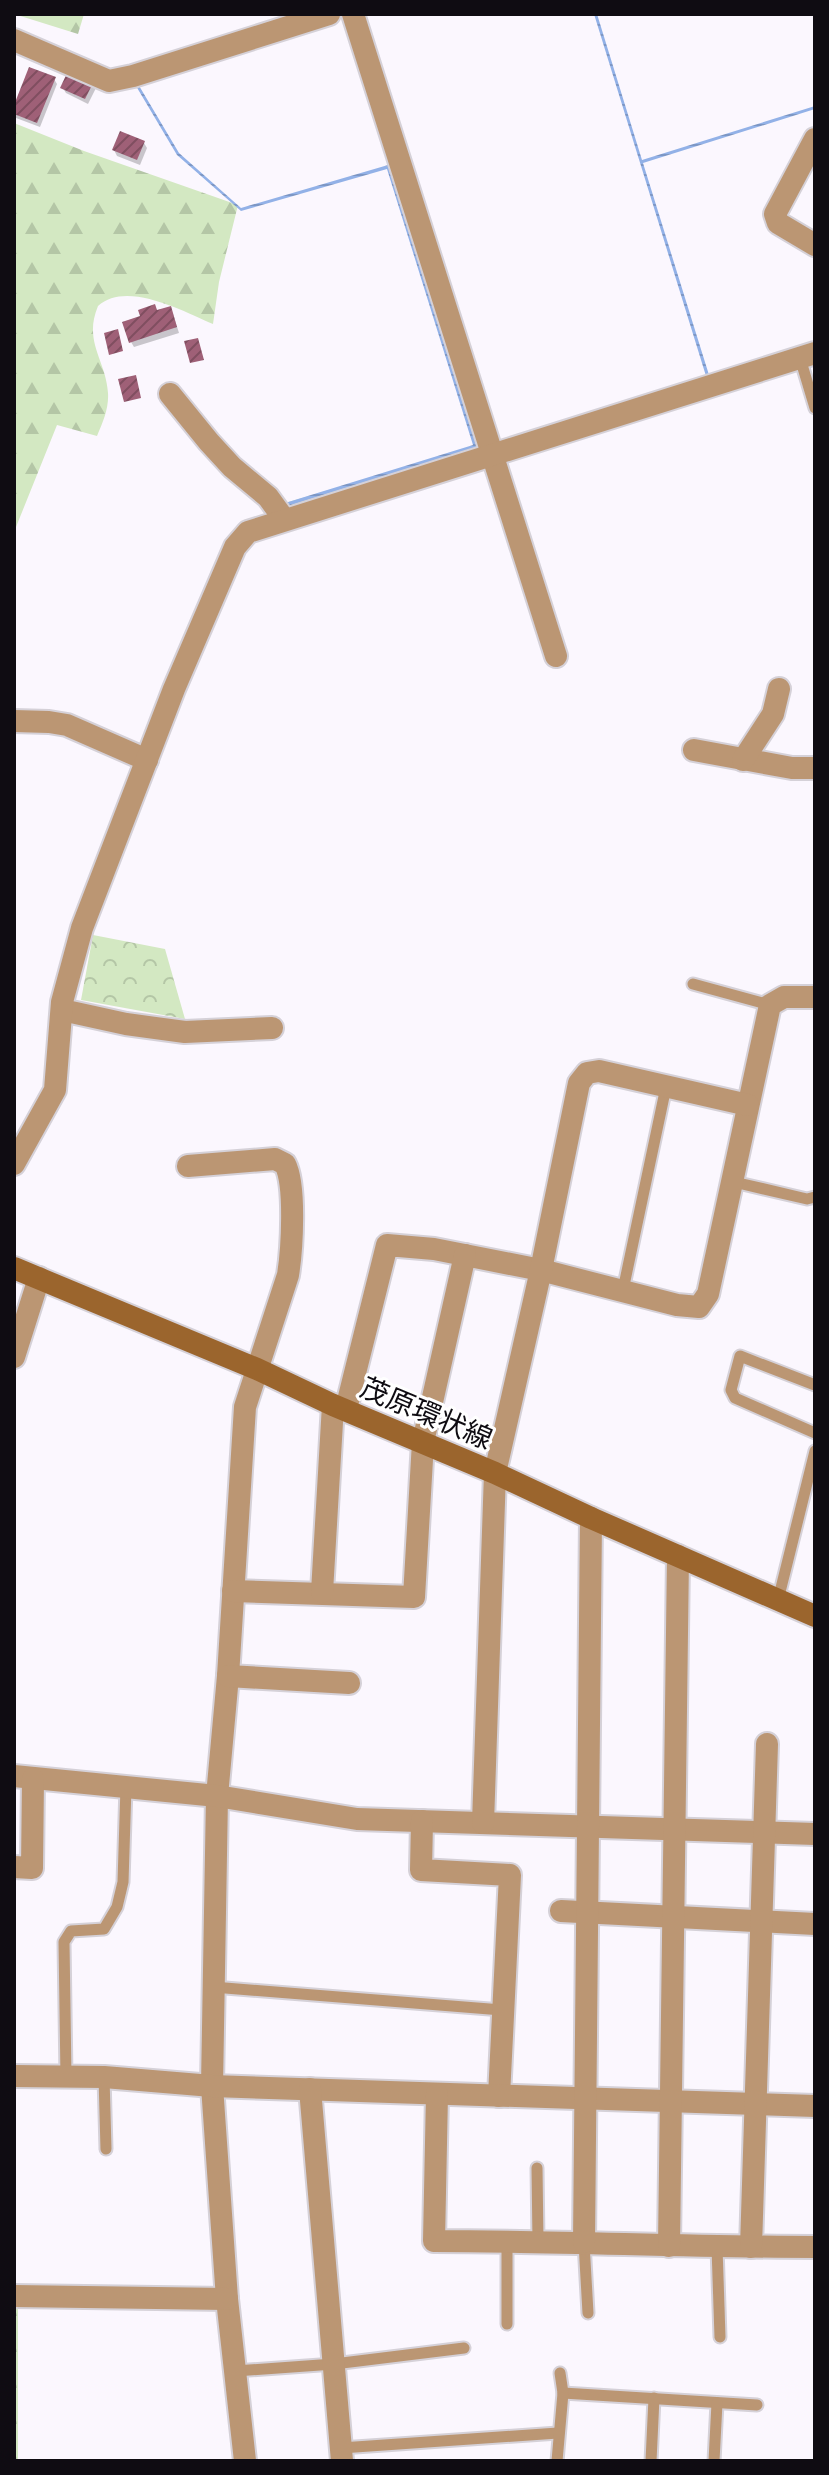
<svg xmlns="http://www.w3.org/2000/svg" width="829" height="2475" viewBox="0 0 829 2475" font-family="'Noto Sans','Noto Sans JP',sans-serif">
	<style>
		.grass { fill: #d3e8c2 }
		.forest { fill: url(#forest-firs) }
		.park { fill: url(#park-crowns) }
		.water { fill: url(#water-rules) }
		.shadow { fill: #0003 }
		.building { fill: url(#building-hatch) }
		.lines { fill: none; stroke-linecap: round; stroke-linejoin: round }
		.service-casing { stroke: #d5d1d8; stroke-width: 15 }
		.minor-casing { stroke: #d5d1d8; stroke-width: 26 }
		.secondary-casing { stroke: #d5d1d8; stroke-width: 26 }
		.service { stroke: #bb9673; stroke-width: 11 }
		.minor { stroke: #bb9673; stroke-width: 22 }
		.secondary { stroke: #9b652d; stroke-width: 22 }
		.labels { text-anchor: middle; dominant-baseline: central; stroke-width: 6; stroke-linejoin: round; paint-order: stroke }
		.street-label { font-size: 28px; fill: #0f0c12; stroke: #fff }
	</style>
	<defs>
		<pattern id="forest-firs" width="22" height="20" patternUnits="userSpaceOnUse" patternTransform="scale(2)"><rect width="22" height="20" fill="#d3e8c2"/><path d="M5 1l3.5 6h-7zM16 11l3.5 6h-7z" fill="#b4c6a6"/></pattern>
		<pattern id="park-crowns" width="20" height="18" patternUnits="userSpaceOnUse" patternTransform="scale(2)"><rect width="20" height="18" fill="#d3e8c2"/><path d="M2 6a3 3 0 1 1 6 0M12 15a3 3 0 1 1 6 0" fill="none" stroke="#b4c6a6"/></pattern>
		<pattern id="water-rules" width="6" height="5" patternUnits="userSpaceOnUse" patternTransform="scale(2)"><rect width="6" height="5" fill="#92b1e7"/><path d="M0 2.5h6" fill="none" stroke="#7d97c5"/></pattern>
		<pattern id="building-hatch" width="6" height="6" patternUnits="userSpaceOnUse" patternTransform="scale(2)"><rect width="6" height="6" fill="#9f6077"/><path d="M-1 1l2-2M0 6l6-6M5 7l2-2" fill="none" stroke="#804e60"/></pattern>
	</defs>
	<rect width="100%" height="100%" fill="#fbf7fe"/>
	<polygon class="grass" points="393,160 479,440 479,450 291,510 285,503 477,447 387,162"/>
	<g class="forest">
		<polygon points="14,14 84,14 78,34"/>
		<path d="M14,123L84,151L238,205L219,282L213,324C183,311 126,280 98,306C83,342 106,360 108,393C109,408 103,422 97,436L57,425L14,532Z"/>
	</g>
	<g class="park">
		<polygon points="93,935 165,949 185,1019 81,1000"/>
		<rect x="14" y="2296" width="4" height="165"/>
	</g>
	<g class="water">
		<polygon points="594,14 597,14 642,160 815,106 815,109 643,163 709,375 706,376"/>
		<polygon points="138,84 179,153 241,208 388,165 477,447 285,507 285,503 473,445 387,169 241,211 177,155 136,86"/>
	</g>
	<g class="shadow">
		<polygon points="54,79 57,84 40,127 16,118 14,110"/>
		<polygon points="92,82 96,88 88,104 66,93 62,87"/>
		<polygon points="144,143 147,148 140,165 117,156 114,150"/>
		<polygon points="173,314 179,333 134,347 131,342"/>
	</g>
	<g class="building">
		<polygon points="29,67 56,77 37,123 14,114 14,105"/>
		<polygon points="69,69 94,81 85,99 60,88"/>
		<polygon points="120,131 145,141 137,160 112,150"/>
		<polygon points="155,304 157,310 171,306 177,327 129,343 122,322 140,316 138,310"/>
		<polygon points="118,329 123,351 109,355 104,333"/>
		<polygon points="198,338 204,360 190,363 184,341"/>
		<polygon points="136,375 141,398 124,402 118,379"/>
	</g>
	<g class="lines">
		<defs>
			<g id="service">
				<polyline points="800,358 815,408"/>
				<polyline points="693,984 770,1005"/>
				<polyline points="734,1182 807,1199 815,1197"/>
				<polyline points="623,1290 666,1087"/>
				<polyline points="815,1385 740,1356 731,1390 735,1398 815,1433"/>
				<polyline points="778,1600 815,1451"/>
				<polyline points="213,1987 502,2010"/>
				<polyline points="66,2077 64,1942 71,1931 104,1929 117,1907 123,1882 126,1787"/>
				<polyline points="104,2077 106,2149"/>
				<polyline points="537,2168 538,2241"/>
				<polyline points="507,2241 507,2324"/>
				<polyline points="584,2243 588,2313"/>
				<polyline points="717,2247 720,2337"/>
				<polyline points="235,2371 334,2364 464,2348"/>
				<polyline points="563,2393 757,2405"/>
				<polyline points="341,2448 558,2433"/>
				<polyline points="557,2461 563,2393 560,2373"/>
				<polyline points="651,2461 654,2398"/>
				<polyline points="714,2461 717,2403"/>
			</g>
			<g id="minor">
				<polyline points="353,14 556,656"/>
				<polyline points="14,40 109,81 133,76 329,14"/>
				<polyline points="815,139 775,214 778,223 815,245"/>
				<polyline points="170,394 209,442 232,467 268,497 284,519"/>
				<polyline points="14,721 49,722 67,725 147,760"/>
				<polyline points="694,750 792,768 815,768"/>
				<polyline points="743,760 773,714 779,689"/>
				<polyline points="62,1010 126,1024 185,1032 272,1028"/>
				<polyline points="14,1164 55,1090 62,1002 82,928 174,689 235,547 248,532 815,353"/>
				<path d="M188,1166L275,1159L285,1164C296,1185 292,1250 288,1275L245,1407L228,1676L217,1796L212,2086L227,2299L245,2461"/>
				<polyline points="14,1357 39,1278"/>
				<polyline points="346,1409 387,1245 434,1249 541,1270 677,1305 699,1307 708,1294 770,1005 784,997 815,997"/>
				<polyline points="233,1591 414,1597 423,1442 465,1255"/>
				<polyline points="322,1592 333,1405"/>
				<polyline points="228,1676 349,1683"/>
				<polyline points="14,1776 217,1796 357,1819 815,1834"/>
				<polyline points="422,1821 421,1870 510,1875 499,2096"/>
				<polyline points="483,1823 495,1473 541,1270 579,1083 587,1073 599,1071 748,1105"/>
				<polyline points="14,1867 32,1868 33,1779"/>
				<polyline points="561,1911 815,1924"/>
				<polyline points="14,2076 104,2077 212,2086 815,2106"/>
				<polyline points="310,2089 342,2461"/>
				<path d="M437,2094L434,2241C561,2241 688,2247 815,2247"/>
				<polyline points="584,2242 591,1518"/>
				<polyline points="669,2246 678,1556"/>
				<polyline points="751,2247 767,1744"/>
				<polyline points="14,2296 227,2299"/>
			</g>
			<polyline id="secondary" points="14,1268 257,1369 333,1405 495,1473 591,1518 815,1616"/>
		</defs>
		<use href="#service" class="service-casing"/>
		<use href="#minor" class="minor-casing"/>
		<use href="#secondary" class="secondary-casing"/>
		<use href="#service" class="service"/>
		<use href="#minor" class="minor"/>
		<use href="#secondary" class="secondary"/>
	</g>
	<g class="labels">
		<g class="street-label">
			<text transform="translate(427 1412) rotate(23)">茂原環状線</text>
		</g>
	</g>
	<rect width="829" height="2475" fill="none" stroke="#0f0c12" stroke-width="32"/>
</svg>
